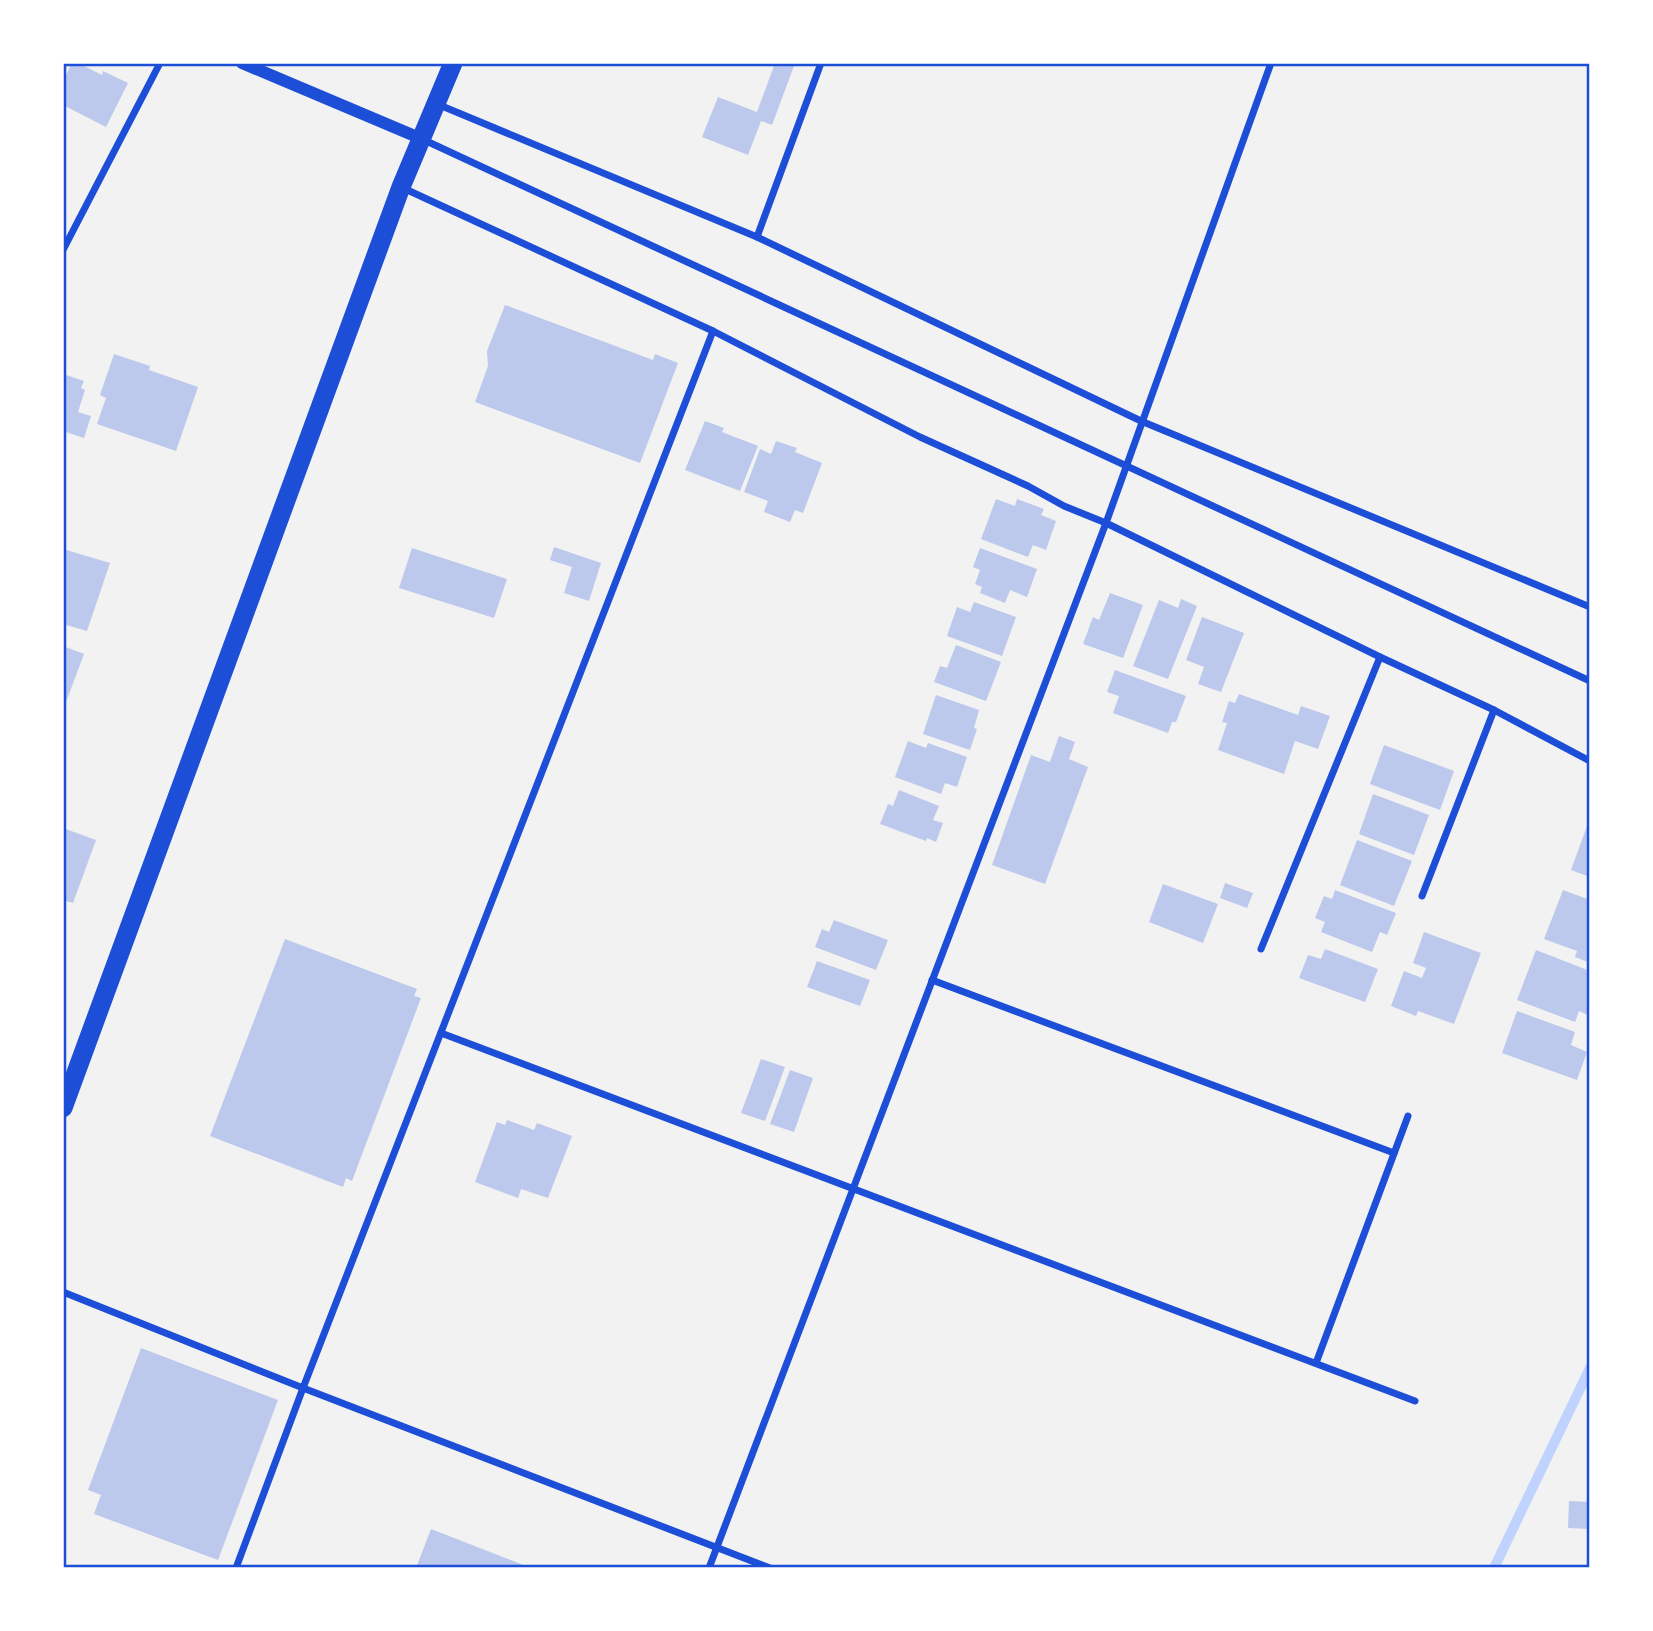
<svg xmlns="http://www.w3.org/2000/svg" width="1653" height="1631" viewBox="0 0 1653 1631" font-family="'Exo 2',sans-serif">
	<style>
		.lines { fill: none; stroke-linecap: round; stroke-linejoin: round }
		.stream { stroke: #bfd3fe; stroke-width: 10 }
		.building { fill: #bdc9ec }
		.minor { stroke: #1d4ed8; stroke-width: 7 }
		.tertiary { stroke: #1d4ed8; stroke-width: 12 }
		.trunk { stroke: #1d4ed8; stroke-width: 19 }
		.neatline { fill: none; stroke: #1d4ed8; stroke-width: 2.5 }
	</style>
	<rect width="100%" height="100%" fill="#f2f2f2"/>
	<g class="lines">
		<polyline class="stream" points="1494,1568 1590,1368"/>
	</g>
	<g class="building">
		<polygon points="72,63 78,63 102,75 103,71 128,83 106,127 63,105 63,81"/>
		<polygon points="775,63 786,63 794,66 772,125 761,121 748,155 702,137 718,97 757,112"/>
		<polygon points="505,305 653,360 655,354 678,363 640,463 475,402 488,366 487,351"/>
		<polygon points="114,354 150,366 149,370 198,387 176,451 97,424 106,398 100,395"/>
		<polygon points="63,374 84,381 81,388 85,390 78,412 91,416 84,438 63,431"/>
		<polygon points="705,421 724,428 722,432 758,446 740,491 685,470"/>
		<polygon points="776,441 797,448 795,452 822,463 803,513 795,510 790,522 764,512 768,501 744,492 760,449 771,454"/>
		<polygon points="996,499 1015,506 1017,499 1044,509 1041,515 1056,521 1046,550 1033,545 1028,557 981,539"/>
		<polygon points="554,547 601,563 589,601 564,593 572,567 550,560"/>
		<polygon points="412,548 507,579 494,618 399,588"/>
		<polygon points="980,548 1037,569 1027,597 1010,590 1005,603 980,593 982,587 975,584 980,570 973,567"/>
		<polygon points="63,549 110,563 87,631 63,624"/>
		<polygon points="1110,593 1143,605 1123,658 1083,644 1093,617 1099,620"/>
		<polygon points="1181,599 1197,606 1168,679 1133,666 1159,600 1178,608"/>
		<polygon points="974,602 1016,617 1002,656 947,636 957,607 970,612"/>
		<polygon points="1202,617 1244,633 1221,692 1198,684 1204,667 1186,660"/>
		<polygon points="956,645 1001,662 986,701 934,682 940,666 947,668"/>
		<polygon points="63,646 84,654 63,710"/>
		<polygon points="1115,670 1186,696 1176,722 1172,722 1168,733 1113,713 1119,696 1107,692"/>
		<polygon points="1239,694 1298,715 1301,706 1330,716 1318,749 1295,741 1284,774 1218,750 1227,723 1222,722 1229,701 1235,703"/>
		<polygon points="936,695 979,710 974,728 977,729 970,750 923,734"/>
		<polygon points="1059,736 1075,742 1069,759 1088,767 1045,884 992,865 1031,755 1050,762"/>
		<polygon points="908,741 926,748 928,743 967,757 957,787 945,783 941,794 895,777"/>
		<polygon points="1384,745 1454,771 1440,810 1370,784"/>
		<polygon points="899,790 939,806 933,820 943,823 936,842 927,838 926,841 880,824 888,804 893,806"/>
		<polygon points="1373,794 1429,815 1414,855 1359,834"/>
		<polygon points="1587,826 1590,827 1590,877 1571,870"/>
		<polygon points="63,828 96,840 73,903 63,900"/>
		<polygon points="1357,840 1412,861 1394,906 1340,885"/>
		<polygon points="1225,883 1253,893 1247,908 1220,898"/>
		<polygon points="1163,884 1218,904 1203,943 1149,922"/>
		<polygon points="1335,890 1396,913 1387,935 1380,932 1372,952 1321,932 1325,922 1315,918 1324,896 1332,899"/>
		<polygon points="1563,890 1590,900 1590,963 1575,957 1577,951 1544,939"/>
		<polygon points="834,920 888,940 876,970 815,947 822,929 829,932"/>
		<polygon points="1424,932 1481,953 1454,1024 1418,1011 1416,1016 1391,1006 1404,971 1422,978 1426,968 1413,963"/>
		<polygon points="285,939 417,989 414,996 421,998 352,1181 346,1178 343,1187 210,1136"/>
		<polygon points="1325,949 1378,969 1365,1002 1299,978 1308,955 1321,959"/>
		<polygon points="1536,950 1590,971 1588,1015 1579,1011 1575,1022 1517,1000"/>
		<polygon points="817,961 870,980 860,1006 807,987"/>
		<polygon points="1517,1011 1575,1032 1571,1045 1587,1052 1577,1080 1502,1053"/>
		<polygon points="761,1059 785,1067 765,1121 741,1113"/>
		<polygon points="790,1070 813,1078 794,1132 770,1124"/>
		<polygon points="507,1120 534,1130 537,1123 572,1136 548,1198 521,1189 518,1198 475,1182 497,1122 505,1125"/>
		<polygon points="141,1348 278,1400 218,1560 94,1514 101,1495 88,1490"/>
		<polygon points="1569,1501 1590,1502 1590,1529 1568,1528"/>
		<polygon points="431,1529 531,1568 416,1568"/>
	</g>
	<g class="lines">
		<g class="minor">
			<polyline points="437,104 757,237 1141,421 1590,607"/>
			<polyline points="422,139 1590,681"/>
			<polyline points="403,188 713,331 920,437 1028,486 1064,506 1106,523 1380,657 1494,710 1590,761"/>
			<polyline points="757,237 821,63"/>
			<polyline points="63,250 160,63"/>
			<polyline points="1422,896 1494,710"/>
			<polyline points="1261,949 1380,657"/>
			<polyline points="932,980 1394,1153"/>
			<polyline points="441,1033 1415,1401"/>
			<polyline points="63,1292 303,1388 770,1568"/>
			<polyline points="1316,1363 1408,1116"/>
			<polyline points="236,1568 303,1388 713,331"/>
			<polyline points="709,1568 1106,523 1271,63"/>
		</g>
		<polyline class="tertiary" points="242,63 422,139"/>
		<polyline class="trunk" points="63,1108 401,187 453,63"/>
	</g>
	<rect width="1653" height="1631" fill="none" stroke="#ffffff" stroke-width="130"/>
	<rect x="65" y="65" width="1523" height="1501" class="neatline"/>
</svg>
